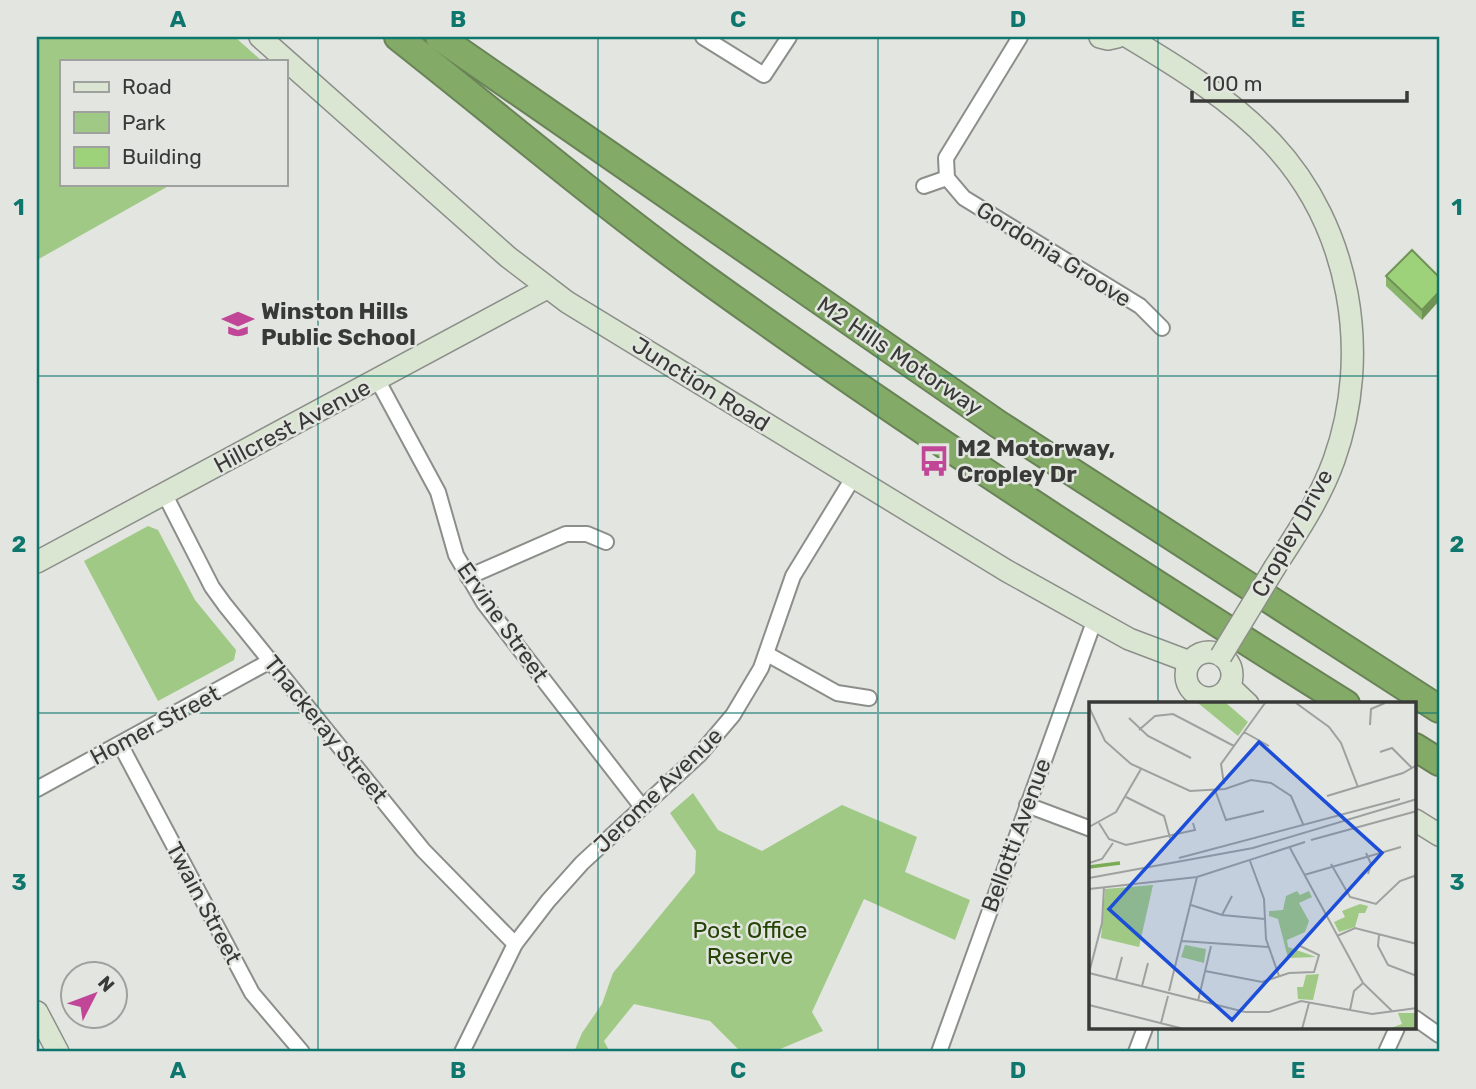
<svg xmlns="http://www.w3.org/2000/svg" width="1476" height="1089" viewBox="0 0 1476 1089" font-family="Rubik,sans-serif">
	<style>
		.green { fill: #a0c985 }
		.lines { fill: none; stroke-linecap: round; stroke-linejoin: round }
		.street-casing { stroke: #8c8e8a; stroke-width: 18 }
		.secondary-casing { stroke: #8c8e8a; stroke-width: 24 }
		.highway-casing { stroke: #698357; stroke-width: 30 }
		.street { stroke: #fff; stroke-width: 14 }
		.secondary { stroke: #dae6d1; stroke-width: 21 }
		.highway { stroke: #83aa67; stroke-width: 26 }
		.secondary-bridge-casing { stroke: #8c8e8a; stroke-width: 24; stroke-linecap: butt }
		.secondary-bridge { stroke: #dae6d1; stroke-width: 21 }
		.wall { fill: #88b569 }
		.shaded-wall { fill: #6f9355 }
		.building { fill: #9ed27a; stroke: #6f9355; stroke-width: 2 }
		.grid { fill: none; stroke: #0f766e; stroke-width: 2; stroke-opacity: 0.55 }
		.labels { text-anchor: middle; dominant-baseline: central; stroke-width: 5; stroke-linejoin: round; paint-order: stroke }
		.street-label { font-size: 23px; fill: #393a38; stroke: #e2e5e0 }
		.poi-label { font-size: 23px; font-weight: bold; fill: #393a38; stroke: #e2e5e0; text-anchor: start }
		.park-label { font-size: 23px; fill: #254505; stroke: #e2e5e0 }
		.inset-river { fill: none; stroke: #7aac55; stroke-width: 3.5 }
		.inset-road { fill: none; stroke: #9ea19d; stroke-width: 2 }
		.view { fill: #1d4ed8; fill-opacity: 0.15; stroke: #1d4ed8; stroke-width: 3.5 }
		.inset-edge { fill: none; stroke: #393a38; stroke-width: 3.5 }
		.neatline { fill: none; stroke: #0f766e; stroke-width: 2.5 }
		.grid-label { font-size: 23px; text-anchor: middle; font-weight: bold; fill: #0f766e }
	</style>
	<rect width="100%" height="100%" fill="#e2e5e0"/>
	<g class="green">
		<polygon points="37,37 235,37 262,61 61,61 61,184 172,184 37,260"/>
		<polygon points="148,526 158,530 195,600 236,650 234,660 158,701 84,561"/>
		<polygon points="693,793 718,830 762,851 842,805 917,837 905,872 970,900 955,940 864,899 812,1012 823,1031 773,1052 741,1052 710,1021 634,1004 604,1041 610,1052 574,1052 582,1033 602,1004 613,973 695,873 696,851 670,813"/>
	</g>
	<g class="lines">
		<defs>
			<g id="street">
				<polyline points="703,37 764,75 789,37"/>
				<polyline points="1020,37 946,158 947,178 964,198 1140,306 1162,328"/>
				<polyline points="924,186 947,178"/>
				<polyline points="378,381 438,492 456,555 484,603 642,807"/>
				<polyline points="164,493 212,587 225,605 423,850 515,944"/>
				<polyline points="468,577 566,534 587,534 606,542"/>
				<polyline points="767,654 837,693 869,698"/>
				<polyline points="120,744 252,993 302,1052"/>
				<polyline points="37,789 272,660"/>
				<polyline points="1027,805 1091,829"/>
				<polyline points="1415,1018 1439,1035"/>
				<polyline points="462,1052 515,944 548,901 582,863 700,754 733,715 761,668 793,576 853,478"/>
				<polyline points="939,1052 1095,619"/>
				<polyline points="1136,1052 1145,1028"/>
				<polyline points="1386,1052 1397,1028"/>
			</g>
			<g id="secondary">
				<polyline points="260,37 508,257 567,302 1007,571 1129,639 1190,662"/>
				<polyline points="1100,37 1108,39 1117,37"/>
				<path d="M1128,37C1178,67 1232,100 1272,143C1351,227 1372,354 1334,460C1320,499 1297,533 1275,567"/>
				<polyline points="37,562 547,288"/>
				<circle cx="1209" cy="675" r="23"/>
				<polyline points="1229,686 1248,704"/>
				<polyline points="1415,820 1439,835"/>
				<polyline points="37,1012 58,1052"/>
			</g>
			<g id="highway">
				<path d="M398,37C502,119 603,205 710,282C917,431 1130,569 1346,704"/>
				<polyline points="439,37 998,424 1439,709"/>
				<polyline points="1415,747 1439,762"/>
			</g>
		</defs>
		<use href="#street" class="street-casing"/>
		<use href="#secondary" class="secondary-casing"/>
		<use href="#highway" class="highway-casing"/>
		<use href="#street" class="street"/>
		<use href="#secondary" class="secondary"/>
		<use href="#highway" class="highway"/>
		<defs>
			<polyline id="secondary-bridge" points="1221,656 1275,567"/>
		</defs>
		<use href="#secondary-bridge" class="secondary-bridge-casing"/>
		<use href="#secondary-bridge" class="secondary-bridge"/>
	</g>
	<polygon class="wall" points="1386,276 1439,277 1422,320 1386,286"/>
	<polygon class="shaded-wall" points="1439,292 1439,301 1422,320 1422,310"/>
	<polygon class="building" points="1412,250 1439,277 1439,292 1422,310 1386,276"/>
	<path class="grid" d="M318,37V1052M598,37V1052M878,37V1052M1158,37V704M37,376H1439M37,713H1091M1415,713H1439M1158,1028V1052"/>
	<defs>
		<symbol id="school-bare" viewBox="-9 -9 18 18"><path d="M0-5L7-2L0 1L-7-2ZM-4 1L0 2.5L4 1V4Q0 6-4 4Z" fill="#c14697" stroke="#e2e5e0" stroke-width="2.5" paint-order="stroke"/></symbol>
		<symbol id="bus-bare" viewBox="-9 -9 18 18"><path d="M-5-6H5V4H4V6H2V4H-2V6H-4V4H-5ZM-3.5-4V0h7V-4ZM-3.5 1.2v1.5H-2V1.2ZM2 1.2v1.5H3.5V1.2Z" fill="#c14697" stroke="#e2e5e0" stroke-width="2.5" paint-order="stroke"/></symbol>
	</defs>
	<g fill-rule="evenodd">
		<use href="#school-bare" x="216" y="302" width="44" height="44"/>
		<use href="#bus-bare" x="912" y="439" width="44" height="44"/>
	</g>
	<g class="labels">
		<g class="street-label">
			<text transform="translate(1054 254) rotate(32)">Gordonia Groove</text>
			<text transform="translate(900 356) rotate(34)">M2 Hills Motorway</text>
			<text transform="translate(701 384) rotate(32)">Junction Road</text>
			<text transform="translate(292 426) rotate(-28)">Hillcrest Avenue</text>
			<text transform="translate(1292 533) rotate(-61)">Cropley Drive</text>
			<text transform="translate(503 622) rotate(55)">Ervine Street</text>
			<text transform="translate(155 725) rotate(-28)">Homer Street</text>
			<text transform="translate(326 729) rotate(51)">Thackeray Street</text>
			<text transform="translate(658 790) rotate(-44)">Jerome Avenue</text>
			<text transform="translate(1016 835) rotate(-70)">Bellotti Avenue</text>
			<text transform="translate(204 903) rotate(62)">Twain Street</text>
		</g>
		<g class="poi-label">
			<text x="261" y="311">Winston Hills<tspan x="261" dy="26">Public School</tspan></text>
			<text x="957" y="448">M2 Motorway,<tspan x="957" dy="26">Cropley Dr</tspan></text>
		</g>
		<g class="park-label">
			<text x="750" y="930">Post Office<tspan x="750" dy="26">Reserve</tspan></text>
		</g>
	</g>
	<g transform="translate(1089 702)">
		<rect width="327" height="327" fill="#e2e5e0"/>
		<path d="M109,1H137L159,20L149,34ZM64,183L50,245L12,236L16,187ZM208,189L211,193L220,189L223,195L210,201L220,219L216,230L198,238L199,245L227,255L199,256L189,217L180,214V209L194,208L197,194ZM271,202L279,204L276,211H270L266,225L250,230L245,220L256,215L253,209ZM96,243L117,247L115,261L92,255ZM230,272L224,298L209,297L208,285H214L217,273ZM309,311H327V327L302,326L313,322Z" fill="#a0c985"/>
		<path class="inset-river" d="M0,165L31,161"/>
		<path class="inset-road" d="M207,1L240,25L252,41L269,85M0,5L16,39L42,62L101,89L136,87L162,78L182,81L202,94L214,122M40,16L59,34L102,56M281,23L282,7L296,1M50,28L66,14L84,12L145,44M155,30L180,44M291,50L303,46L323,66M135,82L132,62L176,1M126,88L137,118L175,109M238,94L314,71L328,63M37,95L75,114L81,136M10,121L20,137L37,143L106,128L104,121M0,125L27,110L52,67M222,138L328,109M201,146L274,281L303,309M277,151L282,162L279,172M90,156L311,97M161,159L175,197L177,237L190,274M0,161L13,157L24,141M242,162L261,195L287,202L311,179L325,174L328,179M215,173L312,145M0,176L164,146L328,97M0,187L108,175L216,140M102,203L133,213L176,217M133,213L143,194M290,233L289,244L299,263L328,274M248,234L266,226L328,242M93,239L179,245M116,269L173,280L200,271L225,270L230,253L211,244M0,271L13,221L15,185M0,271L156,310H180L212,299L283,312L328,306M27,278L33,255M53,284L59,261M80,289L108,175M109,299L122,244M0,303L95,327M261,308L265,289L274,281M72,321L79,294M213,327L220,301"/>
		<path class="view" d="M170,40L293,151L143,318L20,207Z"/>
		<rect width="327" height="327" class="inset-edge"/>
	</g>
	<rect width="1476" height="1089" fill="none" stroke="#e2e5e0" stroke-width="77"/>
	<rect x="60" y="60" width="228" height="126" fill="#e2e5e0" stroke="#9ea19d" stroke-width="2"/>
	<rect x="74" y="82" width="35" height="10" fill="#dae6d1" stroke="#9ea19d" stroke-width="2"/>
	<text x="122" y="94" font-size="21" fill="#393a38">Road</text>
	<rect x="74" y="112" width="35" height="21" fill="#a0c985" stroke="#9ea19d" stroke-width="2"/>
	<text x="122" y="130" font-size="21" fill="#393a38">Park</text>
	<rect x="74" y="147" width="35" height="21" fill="#9ed27a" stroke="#9ea19d" stroke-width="2"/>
	<text x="122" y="164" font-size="21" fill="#393a38">Building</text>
	<g transform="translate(94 995) rotate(48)"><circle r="33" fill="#e2e5e0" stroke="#9ea19d" stroke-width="2"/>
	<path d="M0-5L12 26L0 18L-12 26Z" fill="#c14697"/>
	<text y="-10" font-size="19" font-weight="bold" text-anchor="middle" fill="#393a38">N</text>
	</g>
	<path d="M1192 91v10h215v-10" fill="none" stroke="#393a38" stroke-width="3.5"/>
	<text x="1203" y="91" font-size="21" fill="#393a38" stroke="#e2e5e0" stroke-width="5" paint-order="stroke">100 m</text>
	<rect x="38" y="38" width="1400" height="1012" class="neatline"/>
	<g class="grid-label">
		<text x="178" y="27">A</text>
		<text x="458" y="27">B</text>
		<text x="738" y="27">C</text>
		<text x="1018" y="27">D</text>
		<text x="1298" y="27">E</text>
		<text x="19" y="215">1</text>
		<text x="1457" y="215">1</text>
		<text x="19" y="552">2</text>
		<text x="1457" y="552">2</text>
		<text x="19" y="890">3</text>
		<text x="1457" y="890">3</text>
		<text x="178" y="1078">A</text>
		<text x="458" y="1078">B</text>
		<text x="738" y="1078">C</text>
		<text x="1018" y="1078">D</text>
		<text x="1298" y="1078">E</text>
	</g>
</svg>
